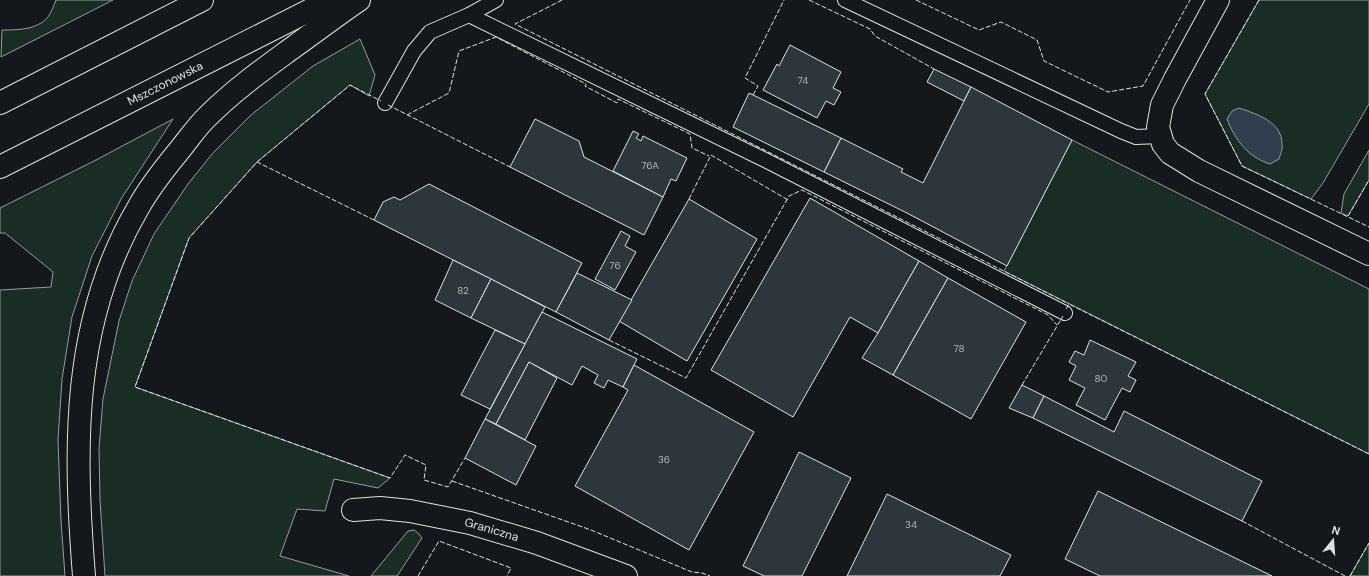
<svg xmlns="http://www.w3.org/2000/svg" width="1369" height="576" viewBox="0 0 1369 576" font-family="'DM Sans',sans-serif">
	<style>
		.green { fill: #1a2d24; stroke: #939e99 }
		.water { fill: #2f3f4d; stroke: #939e99 }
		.building { fill: #2c363c; stroke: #d8e6dc }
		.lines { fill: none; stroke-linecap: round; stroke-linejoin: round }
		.service-casing { stroke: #d8e6dc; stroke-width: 16 }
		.minor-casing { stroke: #d8e6dc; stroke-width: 24 }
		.tertiary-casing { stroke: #d8e6dc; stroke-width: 24 }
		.secondary-casing { stroke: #d8e6dc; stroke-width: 24 }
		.primary-casing { stroke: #d8e6dc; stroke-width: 24 }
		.service { stroke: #14181c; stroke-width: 14 }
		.minor { stroke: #14181c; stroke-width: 22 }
		.tertiary { stroke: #14181c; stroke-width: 22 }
		.secondary { stroke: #14181c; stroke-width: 22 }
		.primary { stroke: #14181c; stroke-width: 22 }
		.fence { stroke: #d8e6dc; stroke-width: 1; stroke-dasharray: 5 2; stroke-linecap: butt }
		.labels { text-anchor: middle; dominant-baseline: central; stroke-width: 3; stroke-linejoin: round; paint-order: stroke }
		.number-label { font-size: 10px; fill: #adbab4 }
		.street-label { font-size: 12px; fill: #d8e6dc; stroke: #14181c }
	</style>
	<rect width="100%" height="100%" fill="#14181c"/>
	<g class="green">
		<path d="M56,0H113L1,57L2,30C17,30 37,30 48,17C51,13 54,5 56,0Z"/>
		<polygon points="1259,0 1369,0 1369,104 1323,183 1311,199 1242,166 1205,94"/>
		<polygon points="360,39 375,75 369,96 350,85 257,162 189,238 135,387 390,478 378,488 334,479 325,511 297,509 280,556 349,576 105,576 100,500 99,448 103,399 119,321 132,281 154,234 188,184 212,154 251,115 313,66"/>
		<polygon points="173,119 121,199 92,256 72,317 62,379 58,440 61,521 65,576 0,576 0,290 51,287 53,272 5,233 0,233 0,208 96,160"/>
		<polygon points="1072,140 1369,289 1369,454 1004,271"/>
		<polygon points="1369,150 1369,180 1348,216 1341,213 1344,194"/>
		<polygon points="414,530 418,533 422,538 397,576 371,576 408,531"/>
		<polygon points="1369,543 1369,576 1350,576"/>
	</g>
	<path class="water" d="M1239,108C1257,114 1282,122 1282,144C1283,149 1280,155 1279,159L1270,164C1248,157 1235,140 1227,119L1232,111Z"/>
	<g class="building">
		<polygon points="790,45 841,72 833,88 841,92 834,105 826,101 817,118 763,90 777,64 779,66"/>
		<polygon points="934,69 971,87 964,101 927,82"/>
		<polygon points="971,87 1072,140 1007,266 907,213 824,172 841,138 903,169 901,172 923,183"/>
		<polygon points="749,93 841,138 824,172 733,127"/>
		<polygon points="535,119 579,141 584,157 663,197 644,235 510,167"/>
		<polygon points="633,131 639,134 636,138 641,141 643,136 687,158 676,181 671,179 663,197 613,171"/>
		<polygon points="429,184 582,263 556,312 374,220 383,202 394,197 400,200"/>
		<polygon points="810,198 919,261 878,333 850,317 793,417 711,370"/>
		<polygon points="689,199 757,239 687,361 619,321"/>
		<polygon points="621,231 630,236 625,246 636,252 615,290 595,279"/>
		<polygon points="453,260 491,279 471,318 435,300"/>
		<polygon points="919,261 948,278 893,375 862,358 878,333"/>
		<polygon points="577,273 632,300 609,340 556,312"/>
		<polygon points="948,278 1026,322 971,419 893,375"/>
		<polygon points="491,279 545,307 525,344 471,318"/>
		<polygon points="542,312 637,359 623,387 608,380 604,388 594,383 598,375 582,366 572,385 529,362 496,424 485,419"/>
		<polygon points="495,330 525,344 490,409 461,395"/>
		<polygon points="1090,340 1136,362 1128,376 1136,380 1130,392 1122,388 1105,420 1076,405 1085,388 1069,380 1076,366 1069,362 1075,351 1084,355"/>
		<polygon points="529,362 557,378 525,440 496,424"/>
		<polygon points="634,365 754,432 689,550 575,486 628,390 623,387"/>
		<polygon points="1022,385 1044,396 1033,418 1009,408"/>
		<polygon points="1044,396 1114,432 1124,411 1262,481 1242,521 1033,418"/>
		<polygon points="485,419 536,446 516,485 465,458"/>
		<polygon points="799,452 851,478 802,576 764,576 743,566"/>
		<polygon points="1098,491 1272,576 1100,576 1065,559"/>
		<polygon points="887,494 1011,555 1000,576 847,576"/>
	</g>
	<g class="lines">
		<defs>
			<g id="service">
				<polyline points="845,0 1121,131 1136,137 1160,136"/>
				<polyline points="469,15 765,160 1065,313"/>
				<polyline points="385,103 414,51 430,32 469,15 496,0"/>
			</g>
			<g id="minor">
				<path id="s1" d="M353,510L380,508L410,511L470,523L537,543L626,576"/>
			</g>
			<polyline id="tertiary" points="1218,0 1175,79 1162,105 1158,127 1163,144 1170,153 1199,171 1369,254"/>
			<g id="secondary">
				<path id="s2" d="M0,167L330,0"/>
			</g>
			<g id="primary">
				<polyline points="0,103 202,0"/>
				<path d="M84,576C74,449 71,322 138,208C149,188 164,169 178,152C188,140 197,126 209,115C235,89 265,68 295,46C316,31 337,15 359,0"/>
			</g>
		</defs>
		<use href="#service" class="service-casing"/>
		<use href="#minor" class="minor-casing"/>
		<use href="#tertiary" class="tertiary-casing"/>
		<use href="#secondary" class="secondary-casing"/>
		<use href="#primary" class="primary-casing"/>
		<use href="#service" class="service"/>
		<use href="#minor" class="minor"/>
		<use href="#tertiary" class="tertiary"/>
		<use href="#secondary" class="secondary"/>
		<use href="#primary" class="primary"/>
		<g class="fence">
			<polyline points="562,0 515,24 1069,304"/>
			<polyline points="809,0 870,29 875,36 934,69"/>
			<polyline points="916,0 979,30 1001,22 1037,40 1044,61 1108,92 1143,86 1190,0"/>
			<polyline points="1259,0 1205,94 1242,166 1369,227"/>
			<polyline points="753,95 758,86 745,78 784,0"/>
			<polyline points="388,105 510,167"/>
			<polyline points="407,115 449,93 459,51 496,37 586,84 585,86 617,103 618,99 690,134 692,148 709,156"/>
			<polyline points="257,162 350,85 381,101"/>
			<polyline points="689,199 711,155 788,200"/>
			<polyline points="1348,216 1369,180"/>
			<polyline points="374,220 257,162 189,238 135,387 390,478 405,455 426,465 424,480 448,487 465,458"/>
			<polyline points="1066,309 1069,304 1369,454"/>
			<polyline points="609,340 686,378 789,196 802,190 1048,315 1057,325"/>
			<polyline points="1022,385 1063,316"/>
			<polyline points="452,481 591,530 692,572 702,573 710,576"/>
			<polyline points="1242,521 1345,576"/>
			<polyline points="418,576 439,541 511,568 507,576"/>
			<polyline points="1350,576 1369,543"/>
		</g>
	</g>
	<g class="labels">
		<g class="number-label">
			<text x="803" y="80">74</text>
			<text x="650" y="165">76A</text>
			<text x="615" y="265">76</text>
			<text x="463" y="290">82</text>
			<text x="959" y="348">78</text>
			<text x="1101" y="378">80</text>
			<text x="664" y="459">36</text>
			<text x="911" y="524">34</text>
		</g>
		<g class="street-label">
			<text stroke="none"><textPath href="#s2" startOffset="185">Mszczonowska</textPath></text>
			<text stroke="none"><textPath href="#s1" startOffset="141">Graniczna</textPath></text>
		</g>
	</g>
	<g transform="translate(1333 540) rotate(17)" stroke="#14181c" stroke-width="3" paint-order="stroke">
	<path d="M0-3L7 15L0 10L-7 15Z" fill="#d8e6dc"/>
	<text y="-6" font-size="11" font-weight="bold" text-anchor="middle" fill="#d8e6dc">N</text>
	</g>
</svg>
